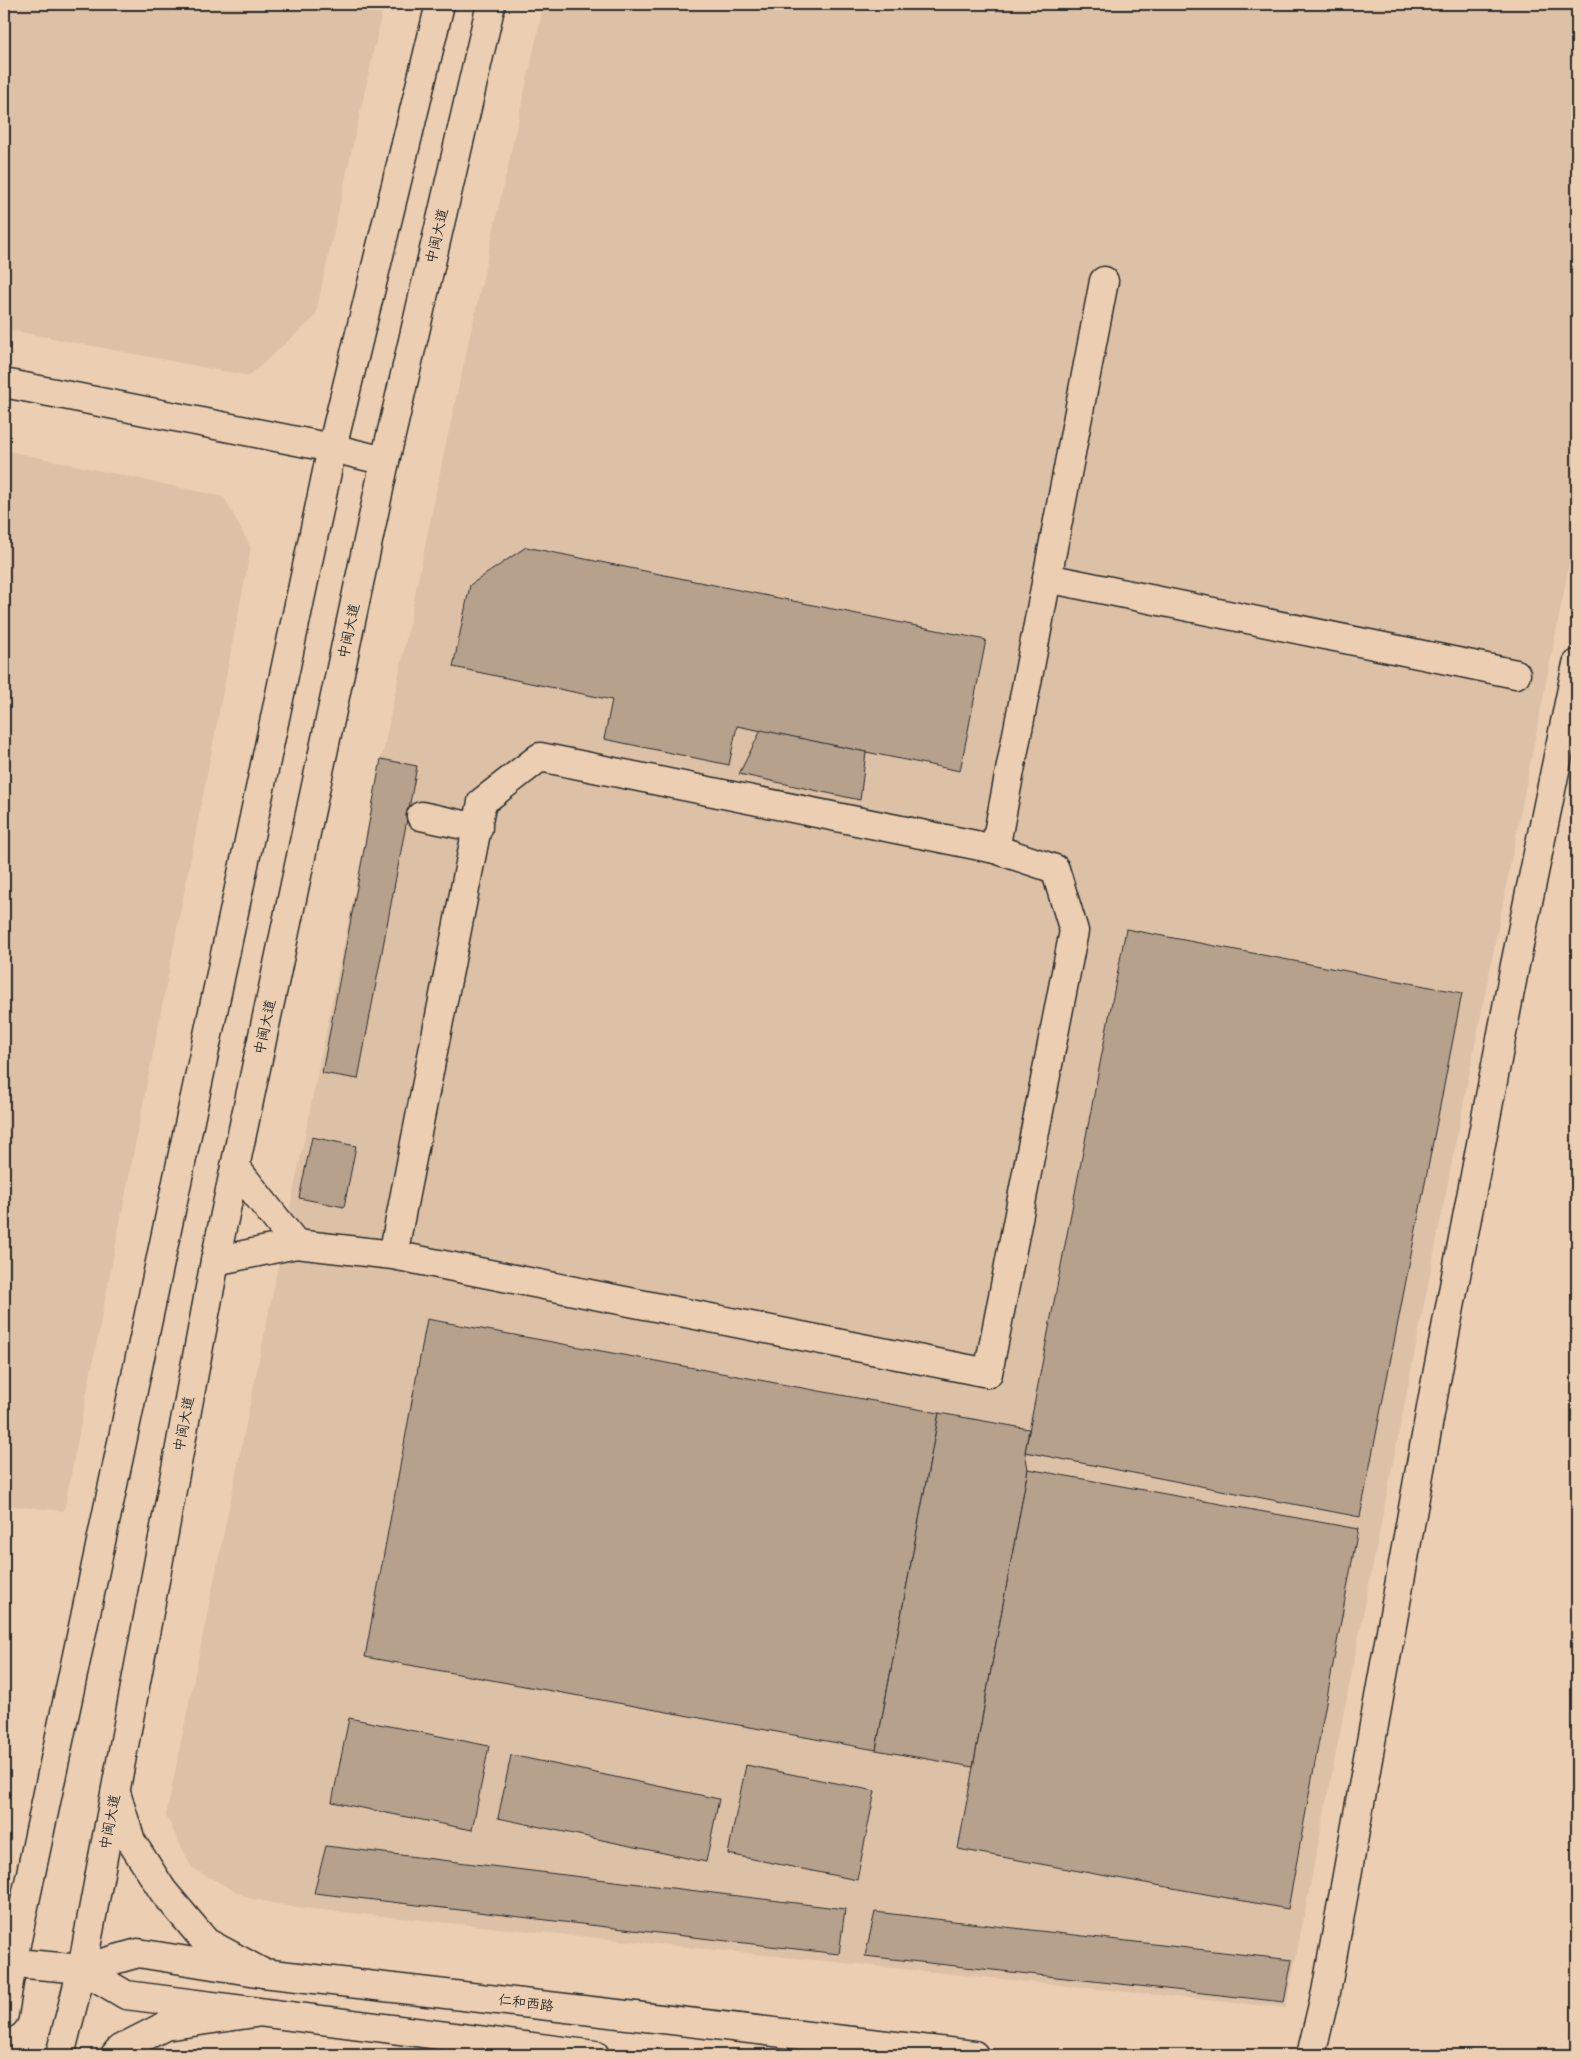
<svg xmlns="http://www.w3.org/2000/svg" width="1581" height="2059" viewBox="0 0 1581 2059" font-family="'Balsamiq Sans','LXGW WenKai TC',sans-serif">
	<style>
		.built { fill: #dcc1a7 }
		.building { fill: #b6a18d; stroke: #2b2b2b }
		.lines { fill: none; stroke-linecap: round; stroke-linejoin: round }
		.minor-casing { stroke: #2b2b2b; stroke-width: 31 }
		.major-casing { stroke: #2b2b2b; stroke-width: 31 }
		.minor { stroke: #eccfb2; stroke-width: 28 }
		.major { stroke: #eccfb2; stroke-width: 28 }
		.labels { text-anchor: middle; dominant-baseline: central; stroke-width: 4; stroke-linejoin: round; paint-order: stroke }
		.street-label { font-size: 14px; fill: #2b2b2b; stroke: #eccfb2 }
	</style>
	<rect width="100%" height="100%" fill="#eccfb2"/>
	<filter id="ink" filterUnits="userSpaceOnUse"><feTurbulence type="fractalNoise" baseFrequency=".02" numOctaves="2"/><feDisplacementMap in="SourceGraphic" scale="10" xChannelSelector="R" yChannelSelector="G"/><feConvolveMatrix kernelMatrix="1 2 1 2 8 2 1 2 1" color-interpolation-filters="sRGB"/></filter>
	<g filter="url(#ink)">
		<g class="built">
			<polygon points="4,4 384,4 315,317 249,376 4,329"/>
			<polygon points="544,4 1577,4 1577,525 1286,2008 293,1907 248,1898 192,1868 166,1816 445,448"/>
			<polygon points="4,450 224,497 251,548 64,1511 4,1505"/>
		</g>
		<g class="building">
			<polygon points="526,547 986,640 960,771 737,726 729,765 604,739 612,700 453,667 470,585"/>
			<polygon points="761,730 866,752 860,800 739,774"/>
			<polygon points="381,759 417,766 358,1079 322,1073"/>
			<polygon points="1126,929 1462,993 1360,1517 1025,1452"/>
			<polygon points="312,1137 356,1146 344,1207 299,1198"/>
			<polygon points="427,1319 939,1413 876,1750 365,1657"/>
			<polygon points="939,1413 1029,1429 1025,1452 1028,1469 973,1767 876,1750"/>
			<polygon points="1028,1469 1358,1529 1288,1909 958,1849"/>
			<polygon points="349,1718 489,1746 472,1830 332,1802"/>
			<polygon points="511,1755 719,1799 706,1862 498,1818"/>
			<polygon points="746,1765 875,1791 857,1880 728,1854"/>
			<polygon points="326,1846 845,1909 839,1954 314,1893"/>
			<polygon points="875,1912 1292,1960 1284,2002 865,1956"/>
		</g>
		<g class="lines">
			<defs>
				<g id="minor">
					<polyline points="4,383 332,448 385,461"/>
					<polyline points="1047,578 1516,674"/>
					<polyline points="421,816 478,828"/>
					<polyline points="995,849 1104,281"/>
					<polyline points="296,1244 393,1255 988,1373 1074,931 1055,869 995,849 540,757 482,802 393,1255"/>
					<polyline points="215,1261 296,1244 235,1167"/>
					<polyline points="4,1962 82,1969 138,1953 263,1973 974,2055"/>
					<polyline points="82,1969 126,1995 595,2055"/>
					<polyline points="1311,2055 1326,1992 1435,1386 1515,965 1577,664"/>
				</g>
				<g id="major">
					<polyline points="117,1796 131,1841 163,1891 206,1942 263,1973"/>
					<polyline points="4,2014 12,1963 332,448 440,4"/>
					<polyline points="60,2055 82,1969 215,1261 385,461 491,4"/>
					<polyline points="115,2055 120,2049 165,2026 255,2013"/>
				</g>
			</defs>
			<use href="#minor" class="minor-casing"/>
			<use href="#major" class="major-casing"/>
			<use href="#minor" class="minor"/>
			<use href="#major" class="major"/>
		</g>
	</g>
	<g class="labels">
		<g class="street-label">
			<text transform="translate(437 236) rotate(-77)">中闽大道</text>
			<text transform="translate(349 631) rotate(-78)">中闽大道</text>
			<text transform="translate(265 1027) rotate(-78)">中闽大道</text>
			<text transform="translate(184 1424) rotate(-79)">中闽大道</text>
			<text transform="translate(110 1822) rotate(-79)">中闽大道</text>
			<text transform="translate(526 2003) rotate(7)">仁和西路</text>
		</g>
	</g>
	<rect width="1581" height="2059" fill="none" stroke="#eccfb2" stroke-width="20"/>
	<rect x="10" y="10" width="1561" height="2039" fill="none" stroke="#2b2b2b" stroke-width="2" filter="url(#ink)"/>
</svg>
